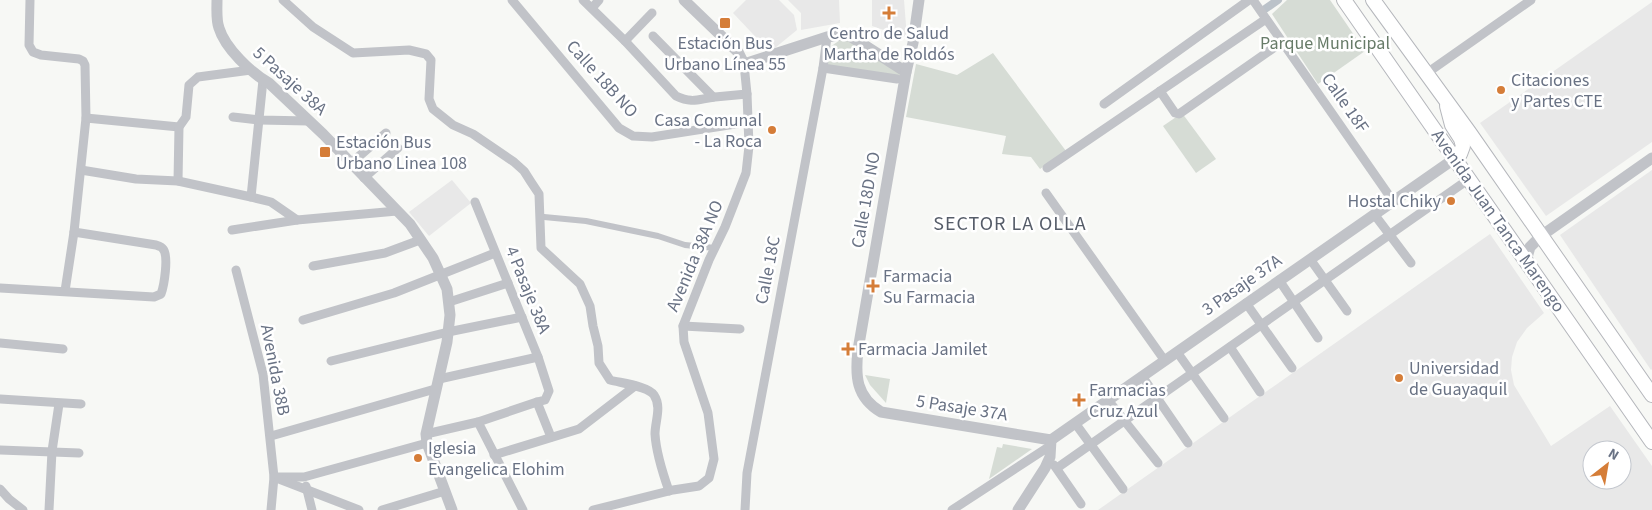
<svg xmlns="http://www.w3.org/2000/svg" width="1652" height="510" viewBox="0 0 1652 510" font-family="'Source Sans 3',sans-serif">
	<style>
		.built { fill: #e8e8e8; fill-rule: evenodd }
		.green { fill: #d6dcd5 }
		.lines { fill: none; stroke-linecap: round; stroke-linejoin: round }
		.canal { stroke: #bbc2c9; stroke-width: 8 }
		.primary-casing { stroke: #b5b7bc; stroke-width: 16 }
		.pedestrian { stroke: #c1c3c8; stroke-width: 6 }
		.minor { stroke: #c1c3c8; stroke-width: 9 }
		.tertiary { stroke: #c1c3c8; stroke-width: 11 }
		.primary { stroke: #fff; stroke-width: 14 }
		.poi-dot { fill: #d57d38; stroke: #fff; stroke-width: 2 }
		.labels { text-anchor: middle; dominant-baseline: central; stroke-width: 5; stroke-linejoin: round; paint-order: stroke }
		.poi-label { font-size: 18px; fill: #697284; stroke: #fff; text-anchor: start }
		.park-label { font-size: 18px; fill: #677b68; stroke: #fff }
		.street-label { font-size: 18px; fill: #697284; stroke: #fff }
		.quarter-label { font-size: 20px; letter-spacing: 1px; fill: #565d69; stroke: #fff }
	</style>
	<rect width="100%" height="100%" fill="#f7f8f5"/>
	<g class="built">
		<polygon points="746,0 779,0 794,15 797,30 770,52 733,13"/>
		<polygon points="788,0 839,0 840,23 801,30 801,13"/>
		<polygon points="872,0 904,0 907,38 872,26"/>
		<polygon points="1652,2 1652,142 1546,216 1480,123"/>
		<polygon points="1652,170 1652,369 1651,370 1560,235"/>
		<polygon points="452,180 471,203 429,236 409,212"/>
		<path d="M1490,234L1544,313L1527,328L1517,342L1512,357L1511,370L1514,385L1551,446L1610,406L1652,466V510H1098ZM1592,450H1622V480H1592Z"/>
	</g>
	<g class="green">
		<polygon points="1287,0 1330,0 1365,51 1318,84 1272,14"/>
		<polygon points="843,38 901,71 900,79 825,67 830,47"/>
		<polygon points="993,53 1066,151 1040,169 1031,157 1002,154 1006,136 906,117 916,64 957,75"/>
		<polygon points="1182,113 1216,159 1196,173 1163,126"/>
		<polygon points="865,375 890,379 886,403 870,385"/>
		<polygon points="1003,444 1032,449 989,479 997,447 1002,448"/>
	</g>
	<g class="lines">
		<polyline class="canal" points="1265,9 1278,0"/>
		<defs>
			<g id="primary">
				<polyline points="1344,0 1652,442"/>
				<polyline points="1373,0 1469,132 1652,395"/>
				<polyline points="1447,106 1452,125 1461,139 1463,146 1460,154 1454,159"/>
			</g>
		</defs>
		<use href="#primary" class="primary-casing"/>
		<polyline class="pedestrian" points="544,217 586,221 658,236 685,245 715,248"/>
		<g class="minor">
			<polyline points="30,0 29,45 33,52 41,55 79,59 83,61 85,65 86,118 74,232 65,291"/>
			<path d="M283,0L313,27L353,53L409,50L426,54L431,60L429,99L433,109L453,125L473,134L514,162L524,171L531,182L539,194L541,248L580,284L590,306L593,326L598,346L599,363L610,380C621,383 648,386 654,395C662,407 655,421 655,434C656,452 663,474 669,491"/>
			<polyline points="512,0 619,128 633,136 652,137 748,122"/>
			<path d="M583,0L625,41L676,96C693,104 698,99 715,97C726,96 736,95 747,94"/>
			<polyline points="1253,0 1393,201"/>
			<polyline points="592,8 599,0"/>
			<polyline points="653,36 713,97"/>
			<polyline points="625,41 652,13"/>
			<polyline points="823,68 897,79"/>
			<polyline points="1427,73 1531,0"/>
			<polyline points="1160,91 1175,113 1179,114 1282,42"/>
			<polyline points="1104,104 1249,0"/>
			<polyline points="233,117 259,120 309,121"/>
			<polyline points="86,118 179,127"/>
			<polyline points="350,164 386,133"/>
			<polyline points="1047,168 1266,19"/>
			<polyline points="81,170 136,179 178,181 251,197 271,202 297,220"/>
			<polyline points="364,178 398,148"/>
			<polyline points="178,181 179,127 186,117 189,85 198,77 251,70"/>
			<polyline points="1046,193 1165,361"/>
			<polyline points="251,197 263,80"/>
			<polyline points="1374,214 1411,263"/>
			<polyline points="232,230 297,220 397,211"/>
			<polyline points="1310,259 1347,311"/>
			<polyline points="313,266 385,253 420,240"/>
			<polyline points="236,270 263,374 274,477 271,510"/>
			<polyline points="1279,280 1318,338"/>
			<path d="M0,288L154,297L161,294C164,286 169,256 163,249C162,247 159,246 156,245L74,232"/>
			<polyline points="449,302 508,283"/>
			<polyline points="1246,303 1292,368"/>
			<polyline points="303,320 394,293 495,253"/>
			<polyline points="683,326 740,329"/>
			<polyline points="0,343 63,349"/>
			<polyline points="1230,347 1260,392"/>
			<polyline points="1177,352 1224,418"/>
			<polyline points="331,361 448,332 522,317"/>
			<polyline points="1142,376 1188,443"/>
			<polyline points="439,379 538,357"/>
			<polyline points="0,399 81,404"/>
			<polyline points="1108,400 1158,463"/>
			<polyline points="537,402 551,437"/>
			<polyline points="478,422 523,510"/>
			<polyline points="1075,423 1123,489"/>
			<polyline points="426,434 478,422 537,402 545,400 549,391 538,357 475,202"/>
			<polyline points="271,436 435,389"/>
			<polyline points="0,450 79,453"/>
			<polyline points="494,455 579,429 635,386"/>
			<polyline points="1054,465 1081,504"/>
			<polyline points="1057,468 1469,179"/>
			<polyline points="274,477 304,477 427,443"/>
			<polyline points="279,479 359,510"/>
			<polyline points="306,486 312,510"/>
			<polyline points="0,489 9,499 23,510"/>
			<polyline points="49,510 52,451 59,404"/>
			<polyline points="382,510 445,491"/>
			<polyline points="593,510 673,490 699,486 709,478 714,459 708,413 684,342 683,326 709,260 725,227 746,173 749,146 747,94 744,64"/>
			<polyline points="745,510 747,473 823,68 827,37"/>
			<polyline points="952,510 1050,446"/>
		</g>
		<g class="tertiary">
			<path d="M217,0C217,9 216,20 219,28C225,48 251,73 269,83L323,134L410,224L433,258L447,289L450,315L447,342L426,434L427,443L452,510"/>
			<polyline points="684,0 738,52 744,64 827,37 839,35 850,36 906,72"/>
			<path d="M919,0L913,43L906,72L858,350C855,376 856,397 881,412L1051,440"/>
			<polyline points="1526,261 1530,247 1541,236 1652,158"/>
			<polyline points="1051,440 1454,159"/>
			<polyline points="1018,510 1045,468 1050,457 1051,440"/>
		</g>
		<use href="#primary" class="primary"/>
	</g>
	<g class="poi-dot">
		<path d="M886.5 5.5h5v5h5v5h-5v5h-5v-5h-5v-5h5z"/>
		<rect x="719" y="17" width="12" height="12" rx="2.5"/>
		<circle cx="1501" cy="90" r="5"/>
		<circle cx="772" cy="130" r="5"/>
		<rect x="319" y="146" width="12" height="12" rx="2.5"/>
		<circle cx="1451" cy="201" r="5"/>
		<path d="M870.5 278.5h5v5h5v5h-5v5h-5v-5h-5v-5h5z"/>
		<path d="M845.5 341.5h5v5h5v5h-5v5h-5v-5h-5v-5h5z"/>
		<circle cx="1399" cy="378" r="5"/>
		<path d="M1076.5 392.5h5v5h5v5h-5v5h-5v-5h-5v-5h5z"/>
		<circle cx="418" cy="458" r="5"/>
	</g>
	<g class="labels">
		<g class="poi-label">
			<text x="889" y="33" text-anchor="middle">Centro de Salud<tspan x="889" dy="21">Martha de Roldós</tspan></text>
			<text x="725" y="43" text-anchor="middle">Estación Bus<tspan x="725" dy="21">Urbano Línea 55</tspan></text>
			<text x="1511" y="80">Citaciones<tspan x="1511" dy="21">y Partes CTE</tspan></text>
			<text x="762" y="120" text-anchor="end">Casa Comunal<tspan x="762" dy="21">- La Roca</tspan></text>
			<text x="336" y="142">Estación Bus<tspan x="336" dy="21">Urbano Linea 108</tspan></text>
			<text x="1441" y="201" text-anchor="end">Hostal Chiky</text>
			<text x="883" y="276">Farmacia<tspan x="883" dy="21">Su Farmacia</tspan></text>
			<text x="858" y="349">Farmacia Jamilet</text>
			<text x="1409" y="368">Universidad<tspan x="1409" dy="21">de Guayaquil</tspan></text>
			<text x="1089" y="390">Farmacias<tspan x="1089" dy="21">Cruz Azul</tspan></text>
			<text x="428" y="448">Iglesia<tspan x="428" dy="21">Evangelica Elohim</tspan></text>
		</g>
		<g class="park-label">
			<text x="1325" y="43">Parque Municipal</text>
		</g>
		<g class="street-label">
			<text transform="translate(602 79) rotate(48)">Calle 18B NO</text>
			<text transform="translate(290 81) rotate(42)">5 Pasaje 38A</text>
			<text transform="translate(1345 103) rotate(55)">Calle 18F</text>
			<text transform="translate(866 200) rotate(-80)">Calle 18D NO</text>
			<text transform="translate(1498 221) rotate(55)">Avenida Juan Tanca Marengo</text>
			<text transform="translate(695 256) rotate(-67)">Avenida 38A NO</text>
			<text transform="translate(768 270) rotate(-79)">Calle 18C</text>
			<text transform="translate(1242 285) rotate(-35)">3 Pasaje 37A</text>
			<text transform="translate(528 290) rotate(68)">4 Pasaje 38A</text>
			<text transform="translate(275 370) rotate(79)">Avenida 38B</text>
			<text transform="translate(962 408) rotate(9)">5 Pasaje 37A</text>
		</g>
		<g class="quarter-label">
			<text x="1010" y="224">SECTOR LA OLLA</text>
		</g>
	</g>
	<g transform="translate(1607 465) rotate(31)"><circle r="24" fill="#ffffff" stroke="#c3c7ce"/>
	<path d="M0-4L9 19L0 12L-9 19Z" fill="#d57d38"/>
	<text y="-8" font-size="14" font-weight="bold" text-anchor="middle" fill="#697284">N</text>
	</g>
</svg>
